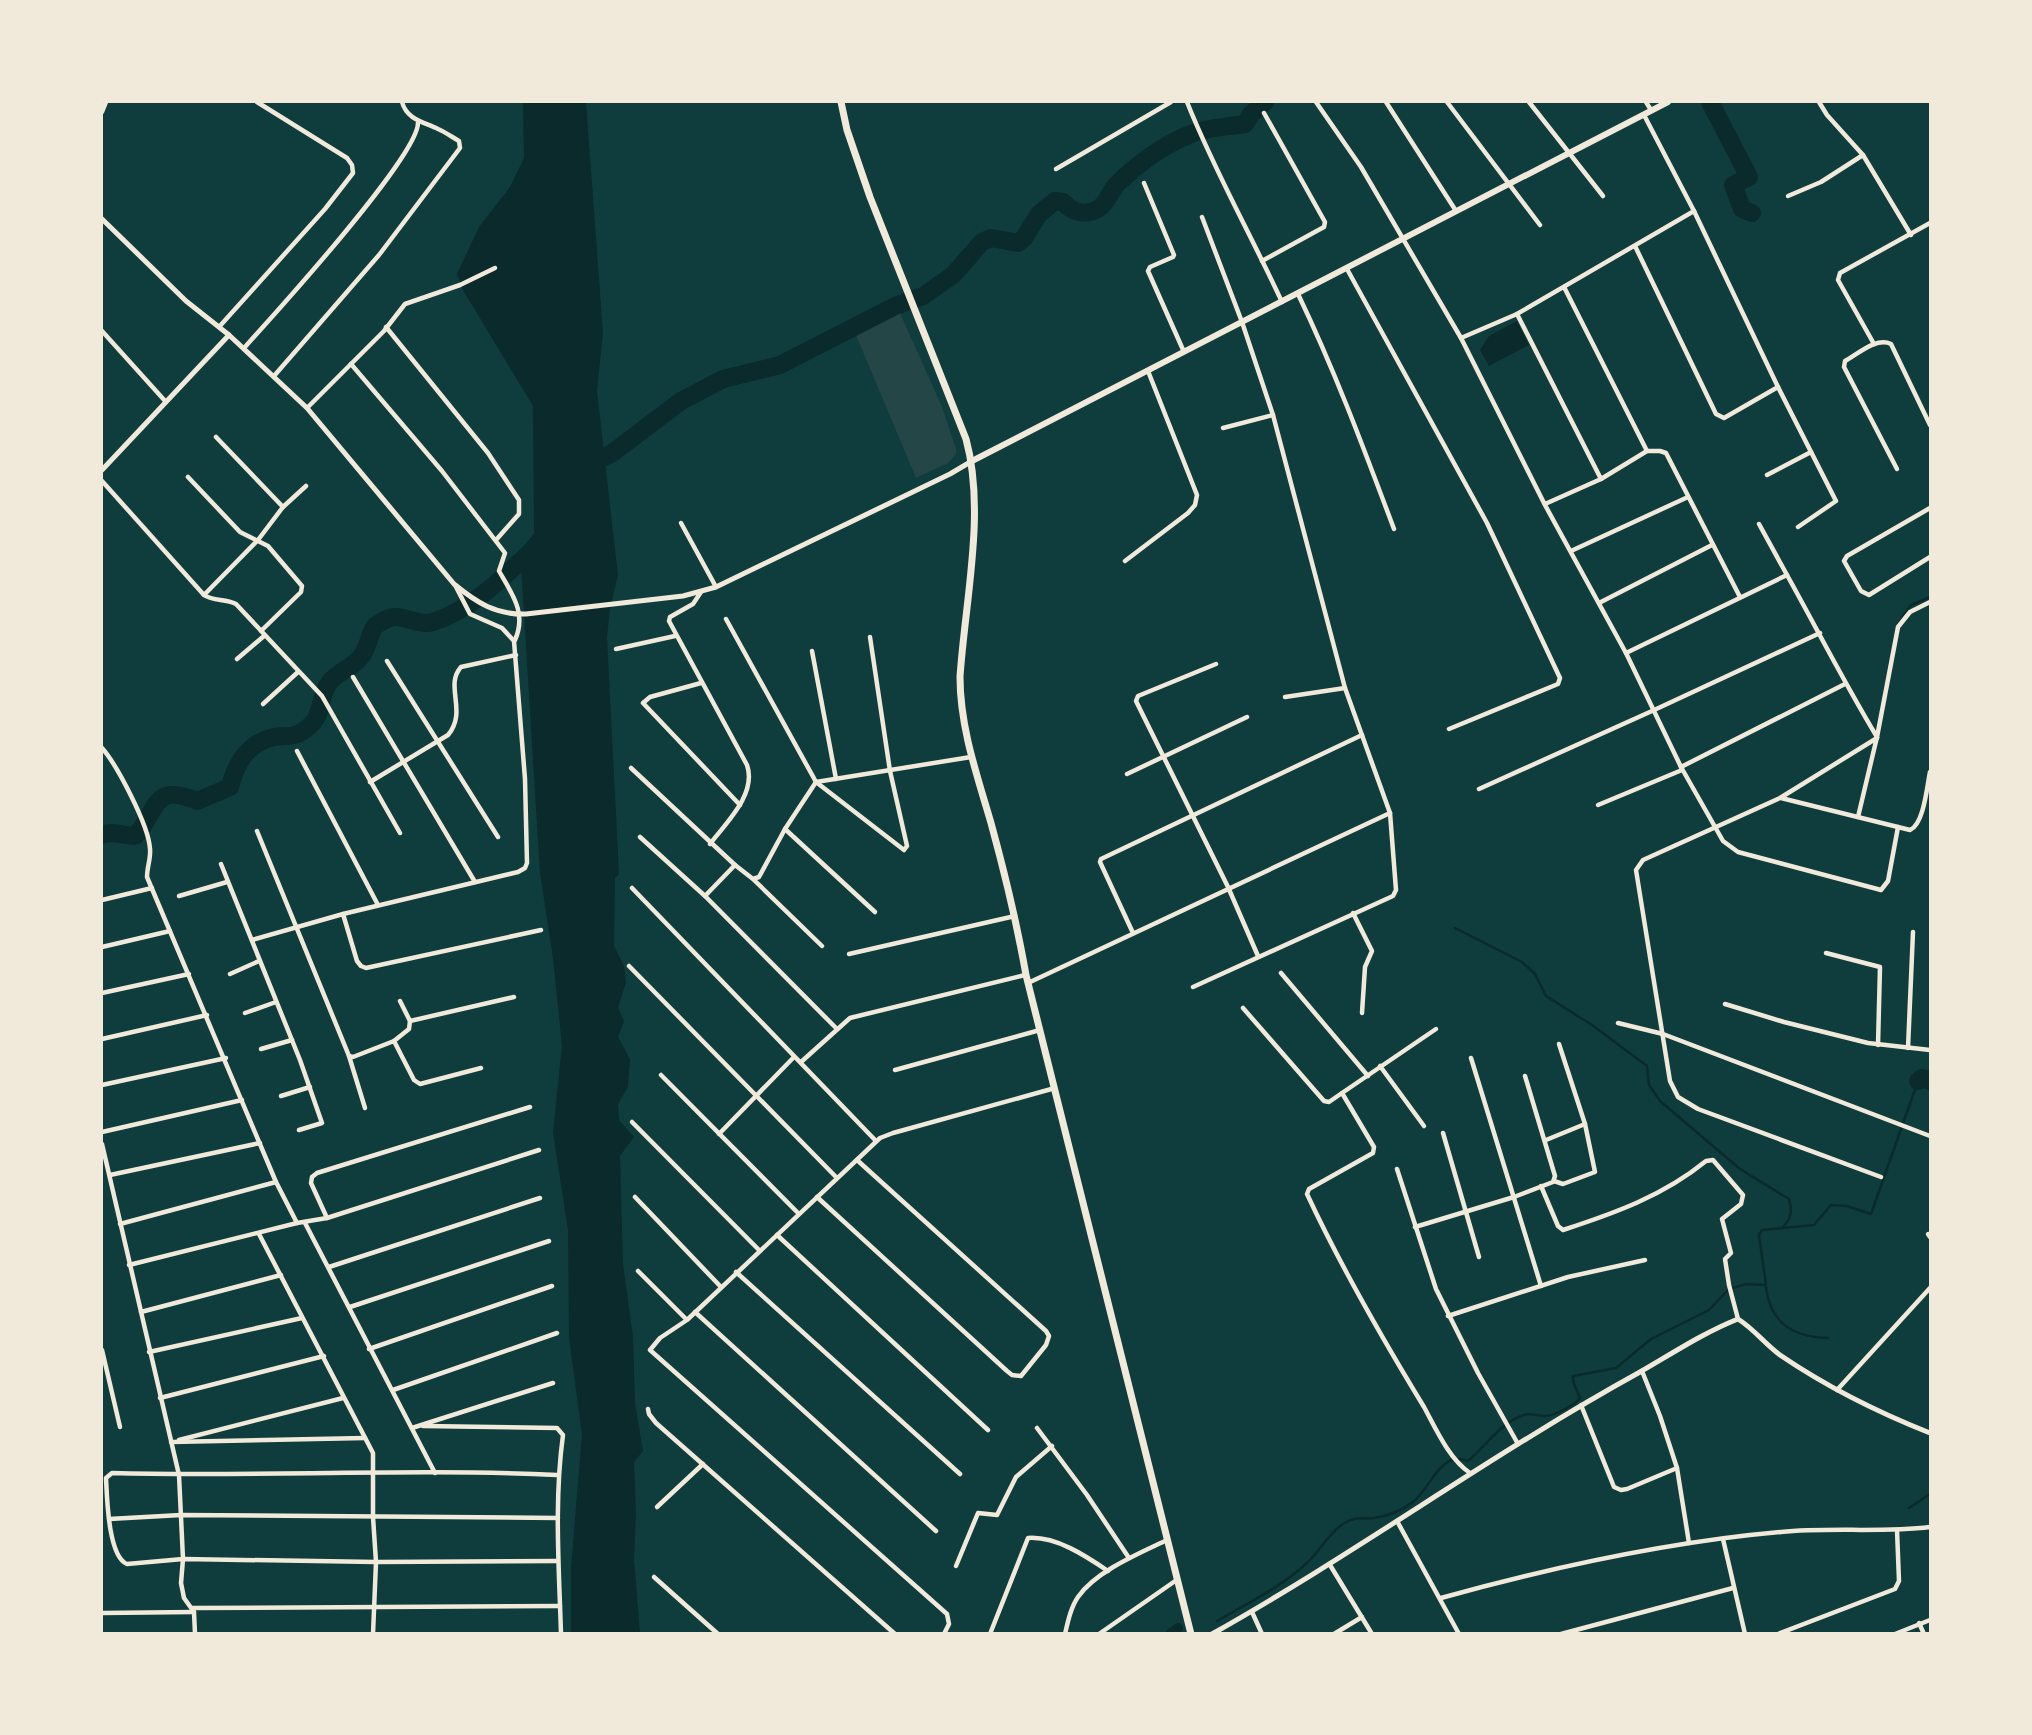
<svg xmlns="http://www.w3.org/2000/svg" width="2032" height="1735" viewBox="0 0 2032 1735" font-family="'Zilla Slab',serif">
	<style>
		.green { fill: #244646 }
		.water { fill: #0a2a2b }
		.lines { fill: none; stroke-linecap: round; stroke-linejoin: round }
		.stream { stroke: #0a2a2b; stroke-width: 2.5 }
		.canal { stroke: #0a2a2b; stroke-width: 10 }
		.river { stroke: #0a2a2b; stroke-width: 18 }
		.minor { stroke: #f1e9da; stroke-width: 4.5 }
		.tertiary { stroke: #f1e9da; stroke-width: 5 }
		.secondary { stroke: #f1e9da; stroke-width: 6 }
		.primary { stroke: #f1e9da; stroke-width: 7 }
	</style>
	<rect width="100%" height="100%" fill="#0f3d3e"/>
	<polygon class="green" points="900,313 942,407 956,449 956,454 948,463 916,478 856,335"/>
	<g class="water">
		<polygon points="523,102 586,102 603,333 597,391 618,575 610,609 607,637 619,874 615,878 614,946 624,966 626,982 618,1008 624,1021 618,1037 630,1059 628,1087 618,1104 619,1120 634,1137 620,1156 623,1264 633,1337 635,1403 643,1451 634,1462 636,1513 634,1559 640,1633 571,1633 571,1568 582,1434 569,1338 568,1230 553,1133 562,1046 553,958 540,873 520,550 534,534 533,406 463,290 457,274 479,227 510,187 524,158"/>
		<polygon points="1517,321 1529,345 1489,366 1480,350 1489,336"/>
	</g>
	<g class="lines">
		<g class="stream">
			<polyline points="1898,624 1911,605 1930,597"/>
			<path d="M1455,928L1522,962L1535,974L1546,996L1592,1025L1647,1066L1649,1085L1660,1101L1740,1169L1789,1199C1792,1211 1792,1218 1783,1227"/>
			<path d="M1766,1287C1770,1323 1793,1337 1828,1338"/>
			<polyline points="1909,1508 1930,1494"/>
			<path d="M1217,1621C1248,1603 1281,1587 1307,1563C1320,1551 1328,1534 1343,1524C1353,1516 1362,1519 1374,1518C1388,1516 1401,1511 1413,1502C1427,1492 1438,1459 1458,1459C1461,1459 1465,1460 1468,1461C1486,1446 1501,1422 1524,1415C1531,1412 1539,1417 1546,1416C1557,1415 1574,1405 1580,1398L1573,1381V1376L1616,1368L1651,1339L1709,1310L1729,1289L1746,1284L1766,1285L1759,1235L1762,1230L1814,1225L1831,1205L1847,1206L1871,1214L1918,1081"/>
		</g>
		<polyline class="canal" points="1170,1634 1178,1628"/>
		<g class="river">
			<polyline points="1710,102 1749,177 1733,185 1742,209 1752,213"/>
			<path d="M585,465L611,454L681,401L723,379L780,365L895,306L923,296L953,275L982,242L991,238L1018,243L1024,238L1039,214L1055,201L1063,202C1072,212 1085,216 1098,209C1108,203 1110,190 1118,183C1138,164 1165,144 1191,134C1208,127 1227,127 1245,124L1251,114L1265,102"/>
			<path d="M102,835C112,830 124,836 135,836C159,811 151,782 197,801L230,787C236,762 248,743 274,737C283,735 291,738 300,733C327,717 316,702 329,683C336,673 351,668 359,659C369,649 368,636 375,626C381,622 388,617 395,617C408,617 419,626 433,622C474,609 507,573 538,545"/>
			<polyline points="1918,1081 1922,1078 1930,1081"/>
		</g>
		<g class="minor">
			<path d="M1187,102C1214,170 1251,235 1282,302"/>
			<polyline points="1316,102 1361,167 1461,338 1545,505 1626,653 1681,767 1723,841 1738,852 1881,890 1888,881 1898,827"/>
			<polyline points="1386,102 1456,211"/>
			<polyline points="1447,102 1540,225"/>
			<polyline points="1529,102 1603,196"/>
			<polyline points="1646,102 1651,110"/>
			<polyline points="1819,102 1827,115 1863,155 1911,235"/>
			<polyline points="102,112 106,102"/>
			<polyline points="1056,169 1171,102"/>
			<polyline points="1144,183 1174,255 1173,257 1150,267 1148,271 1184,352"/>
			<polyline points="1788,196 1821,182 1863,155"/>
			<polyline points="1635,246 1716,414 1724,418 1778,387 1694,211 1644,115"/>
			<polyline points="1262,261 1324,227 1325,222 1264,113"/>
			<polyline points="1347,269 1487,523 1560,678 1558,684 1449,729"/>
			<polyline points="1564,287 1647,451"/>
			<path d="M1298,294C1335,371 1364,449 1394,529"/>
			<polyline points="1517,314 1601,479"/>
			<polyline points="219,327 325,209 353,173 352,165 347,158 257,102"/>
			<polyline points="386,327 488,453 519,500 519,514 496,540"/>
			<polyline points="102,331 166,402"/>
			<polyline points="1461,338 1517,314 1694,211"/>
			<polyline points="1874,344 1838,280 1840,273 1930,223"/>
			<path d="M244,348C273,316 420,154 418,122"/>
			<path d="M351,364L442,471L505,553L499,571C512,594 527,613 515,640"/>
			<path d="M274,376L379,255L460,148L459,141C452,137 445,132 438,129C424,122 407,120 402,102"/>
			<polyline points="1778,387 1836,501 1798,527"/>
			<polyline points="307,408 384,331 405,304 460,285 495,268"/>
			<polyline points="1223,428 1273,415"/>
			<polyline points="216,437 283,507"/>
			<path d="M1897,469L1844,367L1845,361C1858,354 1876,337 1891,344L1930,425"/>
			<polyline points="1767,475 1811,452"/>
			<polyline points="188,477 240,532 268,546 302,586 301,592 261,631"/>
			<path d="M102,481L204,595C214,602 225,598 236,604L322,696L400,833"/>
			<polyline points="1545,504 1601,479 1647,451 1660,451 1666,453 1740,597"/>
			<polyline points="1930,508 1847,556 1844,561 1861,591 1869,595 1930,557"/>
			<polyline points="681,523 716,587"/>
			<polyline points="1759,524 1787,575"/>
			<polyline points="1571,551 1688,497"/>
			<polyline points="1125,561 1188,513 1195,505 1197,495 1148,371"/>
			<path d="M701,592L693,604L670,617L669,621L747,765C757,794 726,823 710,844"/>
			<polyline points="204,595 258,540 283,507 306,486"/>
			<polyline points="1599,603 1712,545"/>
			<polyline points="726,619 816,782 904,850 907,846 890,771 870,637"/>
			<polyline points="616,649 675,636"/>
			<polyline points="812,651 836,779"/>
			<path d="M1626,653L1787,575C1817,629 1845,684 1877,737"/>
			<polyline points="237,659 264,636"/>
			<polyline points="387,661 498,837"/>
			<polyline points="1216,664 1138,696 1136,701 1228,887 1258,956"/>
			<polyline points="353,677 475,882"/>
			<polyline points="701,683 650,697 643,703 740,805"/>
			<polyline points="1285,697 1345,688"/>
			<polyline points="263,704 298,672"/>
			<polyline points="1877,738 1780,798 1643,860 1636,870 1670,1081 1678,1097 1698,1109 1881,1177"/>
			<path d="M102,748C117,765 149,826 150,849C151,858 147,867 147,877L276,1182L297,1223"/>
			<polyline points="297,751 378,905"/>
			<polyline points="1681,767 1845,684"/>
			<polyline points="631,768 735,865"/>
			<polyline points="1127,774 1247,717"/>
			<path d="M370,782L448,735C468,711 444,686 461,667L516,655"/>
			<polyline points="1479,789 1652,711 1820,633"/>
			<path d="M1781,798L1910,830C1924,824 1927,786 1930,772"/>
			<polyline points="1598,805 1682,770"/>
			<polyline points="1858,817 1877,737 1898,627 1910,612 1930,602"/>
			<polyline points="785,829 875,912"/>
			<polyline points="257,831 349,1056 353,1057 394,1041 414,1080 420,1084 481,1068"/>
			<polyline points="640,837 705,896 836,1028"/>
			<polyline points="221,864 300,1060 322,1123 299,1130"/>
			<polyline points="754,880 822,946"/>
			<polyline points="632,888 876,1141"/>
			<polyline points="179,896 227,882"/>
			<polyline points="705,896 735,865 753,879 759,877 785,829 816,782 971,757"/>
			<polyline points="102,900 152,888"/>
			<polyline points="1353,913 1372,951 1365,967 1362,1013"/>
			<polyline points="343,914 518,872 525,868 527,863 525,779 514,641 502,628 470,614 455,585"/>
			<polyline points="1133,933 1100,862 1101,859 1362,735"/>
			<polyline points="252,940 343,914 357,961 361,966 366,968 541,930"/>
			<polyline points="102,947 170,931"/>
			<polyline points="1826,953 1880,967 1878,1045"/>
			<polyline points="849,954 1015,916"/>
			<polyline points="629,966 837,1178"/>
			<polyline points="1281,973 1368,1076"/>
			<polyline points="230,974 259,961"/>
			<polyline points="1028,983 1390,813"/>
			<polyline points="1193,987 1393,896 1396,890 1390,813 1345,688 1273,415 1242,322 1202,217"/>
			<polyline points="102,993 189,974"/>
			<polyline points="400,1001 410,1021"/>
			<polyline points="1725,1004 1784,1022 1868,1043 1930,1050"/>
			<path d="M1243,1008L1324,1101L1329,1102L1342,1093L1374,1147L1373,1153L1309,1189L1307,1194C1341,1267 1382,1338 1424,1407C1436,1429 1449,1459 1470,1473"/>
			<polyline points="245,1013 276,1002"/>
			<polyline points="1618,1023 1663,1034 1930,1136"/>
			<polyline points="102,1039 207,1015"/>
			<polyline points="394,1041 409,1029 410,1021 514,997"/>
			<polyline points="1908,1048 1913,932"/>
			<polyline points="261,1049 292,1040"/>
			<polyline points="349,1056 365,1108"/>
			<polyline points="1471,1058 1541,1286"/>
			<polyline points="801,1062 850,1018 1025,975"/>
			<polyline points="1380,1066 1424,1126"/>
			<polyline points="895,1070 1040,1030"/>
			<polyline points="661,1075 799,1214"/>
			<polyline points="102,1085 226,1058"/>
			<polyline points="1342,1093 1436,1029"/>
			<polyline points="281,1096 310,1087"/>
			<polyline points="632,1122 759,1250"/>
			<polyline points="102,1132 242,1100"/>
			<polyline points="1443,1133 1479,1257"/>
			<polyline points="719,1134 794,1057"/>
			<polyline points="1546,1140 1585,1124"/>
			<polyline points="102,1144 179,1475 183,1559 181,1583 184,1598 194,1612 195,1634"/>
			<polyline points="1397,1169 1436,1289 1478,1373 1518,1444"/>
			<polyline points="110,1175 260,1143"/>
			<polyline points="1554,1181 1563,1184 1595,1172 1585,1124 1559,1044"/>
			<path d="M1541,1186L1558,1226L1563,1230C1615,1213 1663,1196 1706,1161L1713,1160L1743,1195L1741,1204L1722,1219L1731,1253L1725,1259L1729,1285L1738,1319"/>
			<polyline points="635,1197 721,1287"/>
			<polyline points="817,1197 1007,1371 1012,1375 1021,1376 1046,1345 1049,1336 1046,1331 857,1160"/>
			<polyline points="327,1218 311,1183 312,1177 317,1173 530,1107"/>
			<polyline points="305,1223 435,1473"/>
			<polyline points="120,1224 276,1182"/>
			<polyline points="1415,1227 1514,1197 1553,1182 1555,1176 1525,1076"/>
			<polyline points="259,1234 373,1453 373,1517 376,1562 373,1634"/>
			<polyline points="1928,1234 1930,1237"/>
			<polyline points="777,1235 988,1430"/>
			<polyline points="129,1265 297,1223 327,1218 539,1150"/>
			<polyline points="329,1267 540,1198"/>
			<polyline points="638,1271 686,1319"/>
			<polyline points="736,1272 960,1474"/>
			<polyline points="350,1307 549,1241"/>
			<polyline points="141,1312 281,1275"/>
			<polyline points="695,1312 936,1531"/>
			<polyline points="1448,1316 1568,1277 1645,1260"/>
			<polyline points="369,1349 552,1286"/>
			<polyline points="102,1350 120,1427"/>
			<polyline points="149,1352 302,1318"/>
			<polyline points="1642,1371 1660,1416 1677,1468 1689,1543"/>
			<polyline points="393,1390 557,1333"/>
			<polyline points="1837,1390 1930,1288"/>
			<polyline points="160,1398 324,1356"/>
			<polyline points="1581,1405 1614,1487 1621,1490 1627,1489 1677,1468"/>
			<polyline points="648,1409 649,1414 656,1423 895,1634"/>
			<path d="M423,1426L557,1428L563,1435C554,1501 559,1567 561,1634"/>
			<polyline points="412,1428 553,1383"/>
			<polyline points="1037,1428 1087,1495 1129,1558"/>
			<polyline points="179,1440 343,1398"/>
			<polyline points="171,1442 365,1438"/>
			<path d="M557,1475C409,1468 260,1477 112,1473L106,1478C107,1497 108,1556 127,1564L183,1559L376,1562L557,1561"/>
			<polyline points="657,1507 703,1464"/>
			<polyline points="109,1519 181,1515 558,1518"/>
			<polyline points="1397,1521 1459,1634"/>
			<polyline points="1723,1539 1745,1634"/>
			<polyline points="1330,1565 1372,1634"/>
			<polyline points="956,1566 978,1513 997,1515 1016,1477 1052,1446"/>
			<polyline points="654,1577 718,1634"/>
			<path d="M1441,1598C1553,1567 1666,1542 1781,1532C1831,1527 1881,1533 1930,1527"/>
			<polyline points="192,1608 560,1606"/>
			<polyline points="1252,1612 1262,1634"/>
			<polyline points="102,1613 194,1612"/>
			<polyline points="1919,1623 1924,1634"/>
			<polyline points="944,1634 949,1624 947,1614 650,1350 660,1338 687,1320 880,1138 893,1133 1055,1088"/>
			<path d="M990,1634L1028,1538C1056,1536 1086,1556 1108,1571"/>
			<path d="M1065,1634C1068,1621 1071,1607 1078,1597C1096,1571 1140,1553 1167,1540"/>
			<polyline points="1099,1634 1178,1579"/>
			<polyline points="1334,1634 1362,1617"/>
			<polyline points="1561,1634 1733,1588"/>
			<polyline points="1778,1634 1895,1589 1899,1581 1897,1530"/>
			<polyline points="1895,1634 1930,1620"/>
		</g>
		<g class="tertiary">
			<path d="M102,219L186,301L229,335L307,408L454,584C477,603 496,615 526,614L683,596L716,587L950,474L972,461"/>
			<polyline points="102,470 229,335"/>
			<path d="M1212,1634C1358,1552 1493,1453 1640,1372C1673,1353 1703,1333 1738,1319C1754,1329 1765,1344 1780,1355C1827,1387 1877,1412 1930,1433"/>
		</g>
		<polyline class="secondary" points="972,461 1668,102"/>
		<path class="primary" d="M841,102L847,130L870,197L966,439C986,512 965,601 960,677C960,727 977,775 991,823C1005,874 1017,924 1026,975L1191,1634"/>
	</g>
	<rect width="2032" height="1735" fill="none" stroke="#f1e9da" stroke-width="206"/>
</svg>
